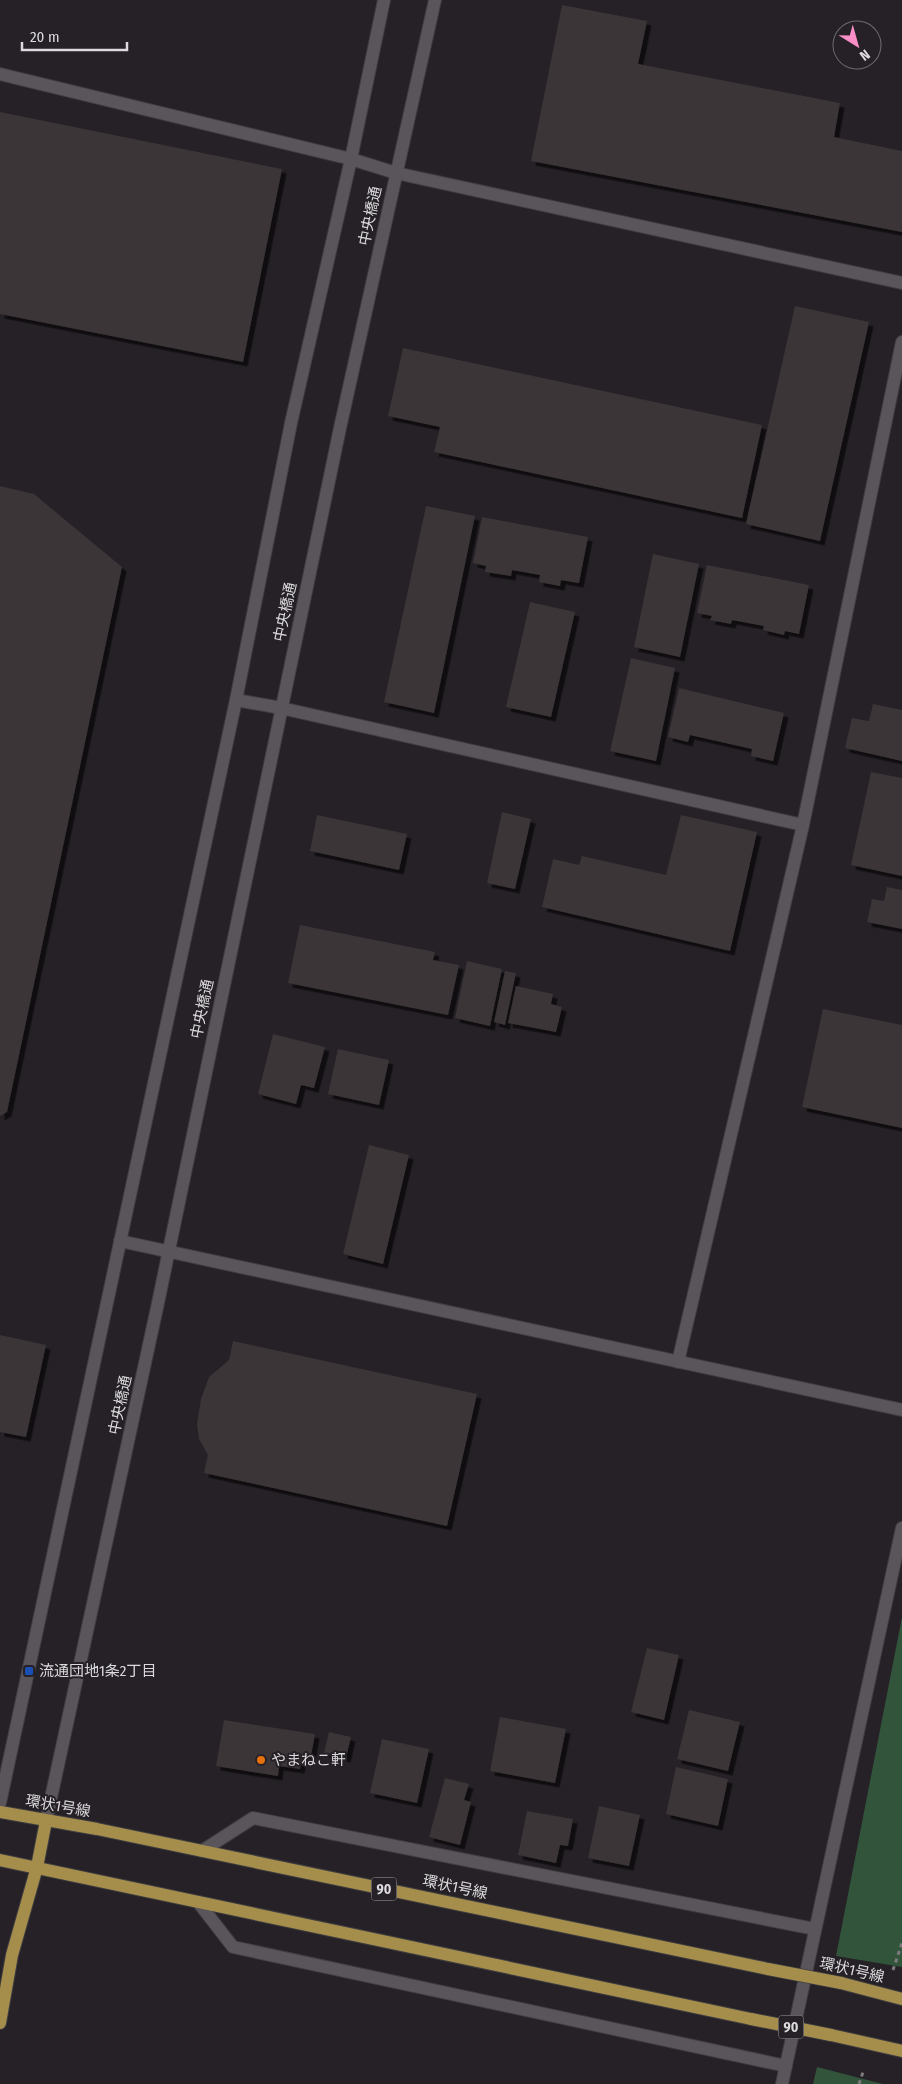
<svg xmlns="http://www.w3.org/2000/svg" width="902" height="2084" viewBox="0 0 902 2084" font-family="'Fira Sans Condensed','Noto Sans JP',sans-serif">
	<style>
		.green { fill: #32543b }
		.building { fill: #3a3437; filter: url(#shadow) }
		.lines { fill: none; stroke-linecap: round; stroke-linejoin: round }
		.minor-casing { stroke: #3f3d40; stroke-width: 14 }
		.major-casing { stroke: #3f3d40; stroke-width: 14 }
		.path { stroke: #7e7b7f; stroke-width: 3; stroke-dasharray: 4 4; stroke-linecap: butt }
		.minor { stroke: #5a555b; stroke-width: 12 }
		.major { stroke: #a58e4b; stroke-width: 12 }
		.major-bridge-casing { stroke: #3f3d40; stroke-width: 14; stroke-linecap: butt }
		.major-bridge { stroke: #a58e4b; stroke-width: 12 }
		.transit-dot { fill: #1a4fb4; stroke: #252126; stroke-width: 2 }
		.food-dot { fill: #e8710a; stroke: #252126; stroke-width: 2 }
		.labels { text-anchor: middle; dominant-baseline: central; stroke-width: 4; stroke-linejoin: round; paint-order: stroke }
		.shield { fill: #252126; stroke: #a5a2a6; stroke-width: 1 }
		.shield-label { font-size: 14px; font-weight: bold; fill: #dcdadd }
		.street-label { font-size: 15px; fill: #dcdadd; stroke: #252126 }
		.poi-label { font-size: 15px; fill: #dcdadd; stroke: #252126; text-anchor: start }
	</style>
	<defs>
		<filter id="shadow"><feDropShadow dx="4.5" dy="4.5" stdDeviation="0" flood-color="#0009"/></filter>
	</defs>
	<rect width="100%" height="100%" fill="#252126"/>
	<g class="green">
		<polygon points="902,1617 902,1967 836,1956"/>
		<polygon points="817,2067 883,2084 884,2084 813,2084"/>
	</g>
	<g class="building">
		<polygon points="562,5 647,21 638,64 840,103 834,137 902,151 902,232 531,161"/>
		<polygon points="0,112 282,169 243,362 0,314"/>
		<polygon points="795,306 869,322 820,541 746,524"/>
		<polygon points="403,348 762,425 742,518 434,452 440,427 388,416"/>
		<polygon points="0,486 34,494 122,567 7,1112 0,1116"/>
		<polygon points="426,506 475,516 434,713 384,702"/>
		<polygon points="482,517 588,537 579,583 561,580 560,586 539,582 540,575 512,570 511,576 485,572 486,566 473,563"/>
		<polygon points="653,554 699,564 680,657 634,647"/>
		<polygon points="707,565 809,585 799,634 785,631 784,635 763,630 764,626 732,620 731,624 710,620 712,616 697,613"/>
		<polygon points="530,602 575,612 551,717 506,707"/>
		<polygon points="631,658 675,668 656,761 610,751"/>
		<polygon points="679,688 784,713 773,761 751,756 752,749 690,735 688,742 668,737"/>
		<polygon points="873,704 902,710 902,761 845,748 852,718 869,721"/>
		<polygon points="871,772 902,778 902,876 851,865"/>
		<polygon points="502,812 531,819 515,889 487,883"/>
		<polygon points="317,815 407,834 399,870 310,851"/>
		<polygon points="681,815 757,832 730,951 542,907 553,859 579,865 582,856 666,875"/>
		<polygon points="887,887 902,890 902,929 867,922 872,899 884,901"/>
		<polygon points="300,925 435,952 433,960 459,965 448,1015 288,983"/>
		<polygon points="467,961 502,969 490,1026 455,1018"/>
		<polygon points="505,971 516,973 505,1025 494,1022"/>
		<polygon points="516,986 553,994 551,1004 562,1007 556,1032 508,1023"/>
		<polygon points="823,1009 902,1025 902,1128 802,1107"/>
		<polygon points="273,1034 325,1047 314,1088 301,1085 296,1104 258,1094"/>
		<polygon points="338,1049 389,1060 379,1105 328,1094"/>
		<polygon points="369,1145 409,1155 383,1264 343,1254"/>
		<polygon points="0,1335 46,1345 26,1437 0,1432"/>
		<polygon points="233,1341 477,1394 447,1526 204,1473 208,1455 199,1439 197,1424 201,1399 209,1377 229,1360"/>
		<polygon points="647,1648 679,1655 664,1720 631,1712"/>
		<polygon points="689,1710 740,1722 728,1771 677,1759"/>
		<polygon points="500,1717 566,1729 555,1783 490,1771"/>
		<polygon points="224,1720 315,1734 311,1756 303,1755 300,1769 279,1766 278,1776 216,1766"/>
		<polygon points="329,1732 351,1737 346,1758 324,1753"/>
		<polygon points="382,1739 429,1749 417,1803 370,1793"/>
		<polygon points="676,1767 728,1779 718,1826 666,1814"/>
		<polygon points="445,1778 469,1784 464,1800 471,1802 460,1845 429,1837"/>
		<polygon points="599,1806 640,1815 629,1866 588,1858"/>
		<polygon points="527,1811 573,1819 568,1846 560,1845 556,1863 518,1855"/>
	</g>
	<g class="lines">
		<defs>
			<g id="minor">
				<polyline points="0,74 351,159 396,173 902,283"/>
				<polyline points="236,700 281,708 803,825"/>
				<polyline points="120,1241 902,1410"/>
				<polyline points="678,1362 803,825 902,342"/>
				<polyline points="0,1803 236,700 291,423 351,159 384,0"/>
				<polyline points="46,1821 158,1303 340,428 435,0"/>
				<polyline points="202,1851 253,1818 815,1929"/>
				<polyline points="198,1902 233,1947 786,2066"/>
				<polyline points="782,2084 902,1528"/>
			</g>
			<g id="major">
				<polyline points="0,1812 97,1829 768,1969"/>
				<polyline points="0,1860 751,2019"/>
				<polyline points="841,1983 902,1999"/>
				<polyline points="0,2023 12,1955 37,1867 46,1821"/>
				<polyline points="831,2035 902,2051"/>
			</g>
		</defs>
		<use href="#minor" class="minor-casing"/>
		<use href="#major" class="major-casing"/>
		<g class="path">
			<polyline points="893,1970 902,1943"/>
			<polyline points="859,2084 864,2069"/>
		</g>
		<use href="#minor" class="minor"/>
		<use href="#major" class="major"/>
		<defs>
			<g id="major-bridge">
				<polyline points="768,1969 841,1983"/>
				<polyline points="751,2019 831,2035"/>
			</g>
		</defs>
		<use href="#major-bridge" class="major-bridge-casing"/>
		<use href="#major-bridge" class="major-bridge"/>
	</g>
	<rect class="transit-dot" x="24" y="1666" width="10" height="10" rx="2.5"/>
	<circle class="food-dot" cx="261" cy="1760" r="5"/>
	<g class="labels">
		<g class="shield">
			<rect x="371.5" y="1877.5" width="25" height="23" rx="4"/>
			<rect x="778.5" y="2015.5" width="25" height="23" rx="4"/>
		</g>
		<g class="shield-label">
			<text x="384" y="1889">90</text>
			<text x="791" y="2027">90</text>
		</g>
		<g class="street-label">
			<text transform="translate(370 216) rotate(-78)">中央橋通</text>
			<text transform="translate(285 612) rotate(-78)">中央橋通</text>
			<text transform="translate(202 1009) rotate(-78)">中央橋通</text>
			<text transform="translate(120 1405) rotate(-78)">中央橋通</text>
			<text transform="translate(58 1806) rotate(10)">環状1号線</text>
			<text transform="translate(455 1887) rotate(12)">環状1号線</text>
			<text transform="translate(852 1970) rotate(13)">環状1号線</text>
		</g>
		<g class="poi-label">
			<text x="39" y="1671">流通団地1条2丁目</text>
			<text x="271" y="1760">やまねこ軒</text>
		</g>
	</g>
	<g transform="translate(857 45) rotate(143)"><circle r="24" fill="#252126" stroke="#6e6b6f"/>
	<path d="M0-4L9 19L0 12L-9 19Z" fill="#fa8fc8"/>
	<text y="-8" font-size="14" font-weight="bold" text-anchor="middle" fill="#dcdadd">N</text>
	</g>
	<path d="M22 42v8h105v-8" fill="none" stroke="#dcdadd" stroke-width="2.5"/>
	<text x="30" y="42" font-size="15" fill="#dcdadd" stroke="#252126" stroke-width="4" paint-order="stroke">20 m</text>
</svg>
